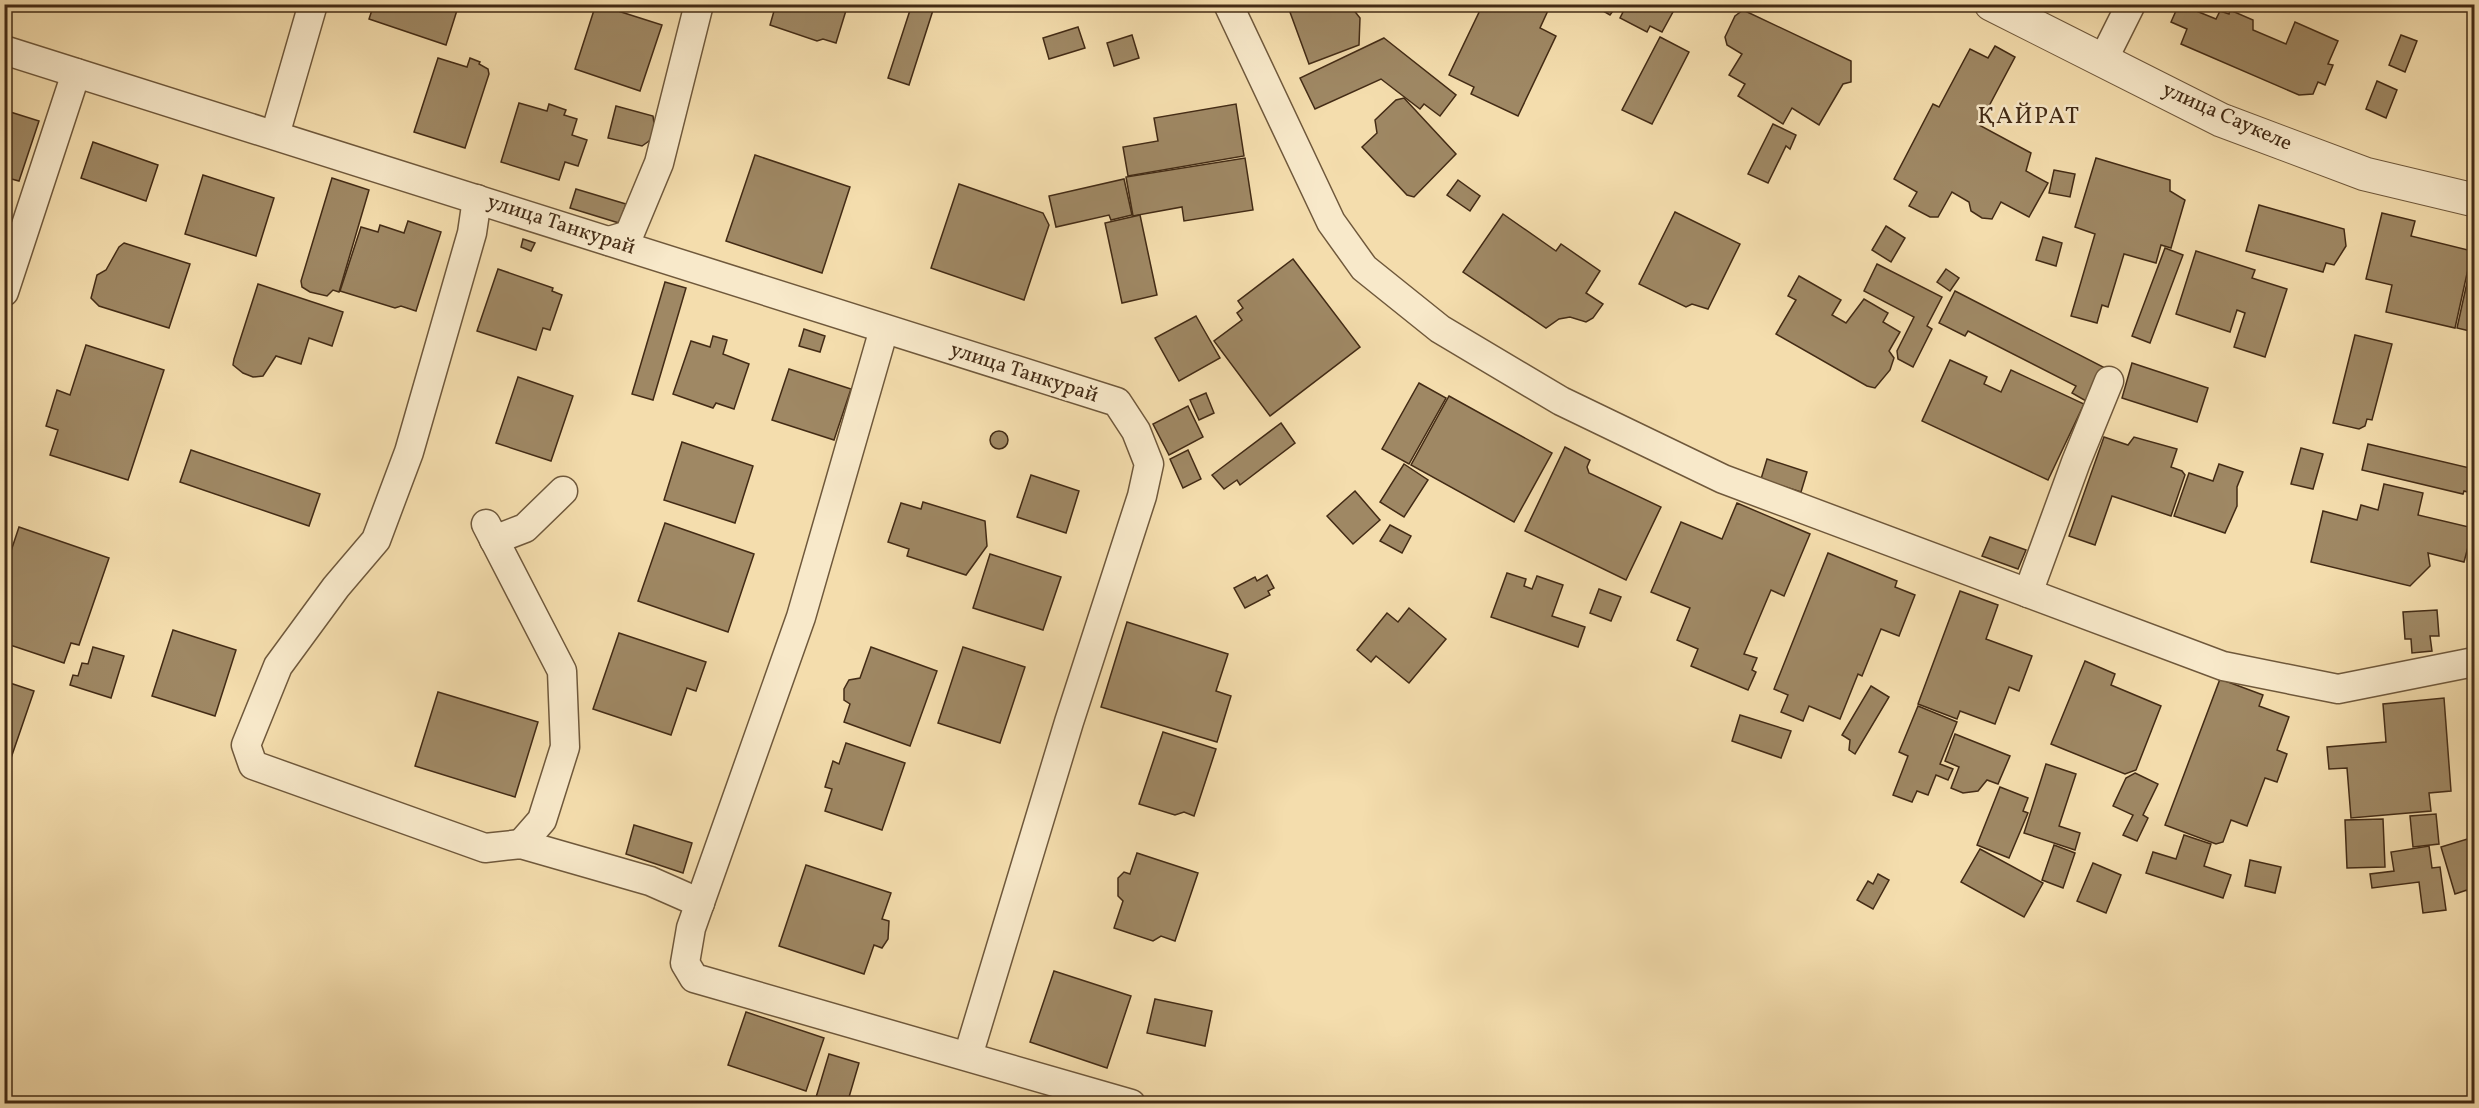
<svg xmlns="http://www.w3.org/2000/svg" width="2479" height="1108" viewBox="0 0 2479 1108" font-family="Vollkorn,serif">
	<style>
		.building { fill: #9f8864; stroke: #432b15; stroke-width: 1.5 }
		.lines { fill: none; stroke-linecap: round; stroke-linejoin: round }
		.minor-casing { stroke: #6f583b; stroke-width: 31 }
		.tertiary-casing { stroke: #6f583b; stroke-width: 35 }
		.minor { stroke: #f8e9ca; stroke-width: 28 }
		.tertiary { stroke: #f8e9ca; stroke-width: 33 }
		.labels { text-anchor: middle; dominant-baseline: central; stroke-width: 5; stroke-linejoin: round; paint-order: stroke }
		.street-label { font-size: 21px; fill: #432b15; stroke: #f8e9ca }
		.quarter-label { font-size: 24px; letter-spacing: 1.5px; fill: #432b15; stroke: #f8e9ca }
	</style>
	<rect width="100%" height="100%" fill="#f4ddad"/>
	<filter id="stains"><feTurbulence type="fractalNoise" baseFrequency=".00333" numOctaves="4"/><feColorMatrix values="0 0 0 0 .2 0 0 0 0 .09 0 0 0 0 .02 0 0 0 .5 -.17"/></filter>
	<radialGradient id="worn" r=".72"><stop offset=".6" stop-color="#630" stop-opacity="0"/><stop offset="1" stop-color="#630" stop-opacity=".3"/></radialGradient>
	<g class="building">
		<polygon points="374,4 459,4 446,45 369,19"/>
		<polygon points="596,4 662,25 640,91 575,69"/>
		<polygon points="776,4 848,4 836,43 823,39 817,41 770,25"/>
		<polygon points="912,4 935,4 909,85 888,78"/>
		<polygon points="1287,4 1349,4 1360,18 1359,45 1309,64"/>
		<polygon points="1483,4 1551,4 1540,28 1556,36 1518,116 1471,94 1474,87 1449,75"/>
		<polygon points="1591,4 1681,4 1673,12 1662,32 1650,26 1647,32 1620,18 1623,12 1615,8 1610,15"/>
		<polygon points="2179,4 2216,19 2220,11 2229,14 2230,10 2253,20 2253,30 2286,44 2295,22 2338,41 2328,64 2333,65 2325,85 2318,82 2313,94 2299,95 2181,44 2187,29 2171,22"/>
		<polygon points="1743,10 1851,61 1851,82 1843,84 1819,125 1792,108 1783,124 1738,96 1745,84 1729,75 1742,54 1727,45 1725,37 1735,16"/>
		<polygon points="1078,27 1085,48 1049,59 1043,38"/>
		<polygon points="1132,35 1139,58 1114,66 1107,43"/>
		<polygon points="2401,35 2417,41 2405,72 2389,65"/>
		<polygon points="1660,37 1689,52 1652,124 1622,110"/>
		<polygon points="1384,38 1456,95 1440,116 1424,104 1420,109 1381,79 1315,109 1300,78"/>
		<polygon points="1995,46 2015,57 1979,125 2031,153 2026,171 2048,183 2029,217 2001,202 1992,219 1982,218 1971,211 1969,202 1952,192 1938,217 1930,217 1909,206 1917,192 1894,179 1933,104 1939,107 1970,49 1988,58"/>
		<polygon points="438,58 467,67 470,58 480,62 479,64 488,69 489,74 465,148 414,132"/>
		<polygon points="2377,81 2397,90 2386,118 2366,109"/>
		<polygon points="1404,98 1456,154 1414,197 1407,195 1362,147 1377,133 1375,120 1396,100"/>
		<polygon points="519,103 547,111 549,104 566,110 564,115 577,119 572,135 587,140 578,166 565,162 559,180 501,162"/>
		<polygon points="1236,104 1244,156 1128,176 1123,147 1158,141 1154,118"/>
		<polygon points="616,106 653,116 655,131 649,141 642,146 608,138"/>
		<polygon points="4,110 39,121 19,181 4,177"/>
		<polygon points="1773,124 1796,135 1790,149 1786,146 1768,183 1748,174"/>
		<polygon points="93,142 158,165 146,201 81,178"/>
		<polygon points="755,155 850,187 822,273 726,241"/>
		<polygon points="1245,158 1253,210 1184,221 1182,207 1133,216 1126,177"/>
		<polygon points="2096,158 2170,180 2170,191 2185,200 2171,248 2161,245 2156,263 2124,254 2108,307 2102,305 2097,323 2071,316 2095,234 2075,227"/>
		<polygon points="2054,170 2075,174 2070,197 2049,193"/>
		<polygon points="203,175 274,198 256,256 185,234"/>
		<polygon points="332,178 369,190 339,292 333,290 327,296 310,292 302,287 301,281"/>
		<polygon points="1124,179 1132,215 1111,220 1109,215 1056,227 1049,196"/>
		<polygon points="1458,180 1480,196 1470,211 1447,195"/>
		<polygon points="959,184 1043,213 1049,225 1024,300 931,268"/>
		<polygon points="576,189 626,204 619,223 570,208"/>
		<polygon points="2259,205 2344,229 2346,246 2334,265 2326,263 2323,272 2246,251"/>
		<polygon points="1675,212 1740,244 1708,309 1692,304 1686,307 1639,284"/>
		<polygon points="2382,213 2415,221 2411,236 2472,251 2455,328 2386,312 2392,285 2366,279"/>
		<polygon points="1503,214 1556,251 1561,244 1600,271 1586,293 1603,304 1593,318 1586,322 1570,317 1559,319 1546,328 1463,272"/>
		<polygon points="1140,215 1157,295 1122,303 1105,223"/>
		<polygon points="408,221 441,232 416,311 401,306 395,308 340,291 361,227 378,232 380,225 404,233"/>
		<polygon points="1886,226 1905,238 1891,262 1872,250"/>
		<polygon points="2043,237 2062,243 2056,266 2036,260"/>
		<polygon points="523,239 535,243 531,251 521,247"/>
		<polygon points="124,243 190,264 169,328 99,306 91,298 97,275 106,270 119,247"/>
		<polygon points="2165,248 2183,255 2150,343 2132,336"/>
		<polygon points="2196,251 2255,270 2252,278 2287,289 2265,357 2234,347 2245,313 2237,310 2230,332 2176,314"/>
		<polygon points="1293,259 1360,347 1270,416 1214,341 1242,320 1237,313 1243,308 1238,301"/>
		<polygon points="2472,260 2474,260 2474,332 2457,328"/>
		<polygon points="1877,264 1942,297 1927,326 1932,329 1913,367 1898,359 1897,351 1914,317 1864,291"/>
		<polygon points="498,269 553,288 552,291 562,295 550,330 543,328 536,350 477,331"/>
		<polygon points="1946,269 1959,278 1950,291 1937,282"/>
		<polygon points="1799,276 1841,300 1832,315 1846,323 1864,299 1888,313 1883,322 1900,332 1889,351 1894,358 1890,370 1875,388 1867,386 1776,334 1796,300 1788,296"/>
		<polygon points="665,282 686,288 653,400 632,394"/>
		<polygon points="258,284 343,312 332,346 309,338 301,364 276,356 263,376 253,377 243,373 233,365 234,359"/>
		<polygon points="1955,291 2107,369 2086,401 2072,393 2076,386 1968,331 1965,336 1939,323"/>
		<polygon points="1196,316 1220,358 1179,381 1155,338"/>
		<polygon points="804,329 825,336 820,352 799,346"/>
		<polygon points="2355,335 2392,344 2372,420 2367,419 2365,426 2359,429 2333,423"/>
		<polygon points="713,336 727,340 723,354 749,364 734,409 716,403 713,408 673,394 691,341 710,347"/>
		<polygon points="86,345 164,370 128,480 50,455 58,430 46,426 57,390 70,395"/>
		<polygon points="1950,360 1987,377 1984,384 2001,392 2011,370 2084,404 2048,480 1922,421"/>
		<polygon points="2132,363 2208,388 2197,422 2122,398"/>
		<polygon points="789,369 851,389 834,440 772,420"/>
		<polygon points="518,377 573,396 551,461 496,443"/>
		<polygon points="1419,383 1446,398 1409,464 1382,449"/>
		<polygon points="1206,393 1214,413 1199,420 1190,400"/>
		<polygon points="1449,396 1552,453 1514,522 1411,465"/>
		<polygon points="1188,406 1203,437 1169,455 1153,424"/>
		<polygon points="1281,423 1295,443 1240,485 1237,480 1224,489 1212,475"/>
		<circle cx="999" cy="440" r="9"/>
		<polygon points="2104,437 2128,445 2134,437 2177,449 2171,467 2182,471 2185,475 2171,516 2112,496 2095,545 2069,536"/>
		<polygon points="682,442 753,466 735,523 664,500"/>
		<polygon points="2368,444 2474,469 2474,494 2464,491 2463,494 2362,470"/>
		<polygon points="1565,447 1590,460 1587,467 1589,473 1661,507 1626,580 1525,531"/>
		<polygon points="2301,448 2323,454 2313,489 2291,484"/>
		<polygon points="191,450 320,494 309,526 180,482"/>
		<polygon points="1188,450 1201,479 1183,488 1170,459"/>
		<polygon points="1767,459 1807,472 1801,492 1761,479"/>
		<polygon points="1404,464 1428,480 1404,517 1380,502"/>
		<polygon points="2219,464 2243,472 2237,487 2237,506 2225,533 2174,516 2189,473 2213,481"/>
		<polygon points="1031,475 1079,491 1066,533 1017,517"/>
		<polygon points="2384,484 2423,493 2418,515 2473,528 2464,562 2428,553 2430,566 2410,586 2311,562 2323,511 2357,520 2361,505 2378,510"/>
		<polygon points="1355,491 1380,520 1353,544 1327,516"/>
		<polygon points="923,502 985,521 987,546 966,575 907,556 909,549 888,542 901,503 921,509"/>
		<polygon points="1737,503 1810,534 1784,596 1771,590 1744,654 1757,658 1752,670 1756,672 1748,690 1691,666 1698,649 1677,640 1690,608 1651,592 1681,522 1722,539"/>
		<polygon points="665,523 754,554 728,632 638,601"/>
		<polygon points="1390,525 1411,536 1402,553 1380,541"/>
		<polygon points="19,527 109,558 79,645 71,643 64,663 4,643 4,559 8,560"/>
		<polygon points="1990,537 2026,550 2018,569 1982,556"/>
		<polygon points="1828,553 1897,581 1895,587 1915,595 1899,636 1881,629 1862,676 1858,674 1840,719 1809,706 1803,721 1781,712 1788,695 1774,689"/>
		<polygon points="990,554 1061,577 1043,630 973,608"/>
		<polygon points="1507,573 1526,579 1524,586 1532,589 1537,576 1563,585 1552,616 1585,627 1578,647 1491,617"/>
		<polygon points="1267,575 1274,588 1268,591 1270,595 1245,608 1234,588 1255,577 1257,581"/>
		<polygon points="1599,589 1621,597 1611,621 1590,613"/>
		<polygon points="1960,591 1998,605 1986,639 2032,656 2019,691 2009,687 1995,724 1960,711 1957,719 1918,704"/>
		<polygon points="1409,608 1446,639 1409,683 1376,656 1371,662 1357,650 1387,613 1398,622"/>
		<polygon points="2437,610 2439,636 2430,636 2432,651 2412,653 2411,639 2405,639 2403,612"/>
		<polygon points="1127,622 1228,654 1216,691 1231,696 1217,742 1101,707"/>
		<polygon points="173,630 236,650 215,716 152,696"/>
		<polygon points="619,633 706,662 696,691 687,688 671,735 593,709"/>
		<polygon points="93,647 124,656 111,698 70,685 73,675 78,676 82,663 88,664"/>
		<polygon points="871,647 937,671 910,746 844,722 850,704 844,700 844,689 849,680 860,678"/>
		<polygon points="963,647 1025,667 1000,743 938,723"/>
		<polygon points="2085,661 2115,674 2111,685 2161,706 2136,770 2125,774 2051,744"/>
		<polygon points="2220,679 2263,695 2259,706 2289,717 2277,750 2287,754 2277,782 2265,778 2247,826 2231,820 2223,842 2216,844 2165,825"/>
		<polygon points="4,681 34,691 11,758 4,756"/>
		<polygon points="1871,686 1889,697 1855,754 1849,750 1850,740 1842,735"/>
		<polygon points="438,692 538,722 515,797 415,766"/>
		<polygon points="2444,698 2451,791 2429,793 2431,811 2351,818 2347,768 2329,769 2327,747 2386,742 2383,704"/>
		<polygon points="1918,706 1957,722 1940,764 1953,769 1948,780 1936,775 1928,795 1917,791 1912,802 1893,795 1908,756 1899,752"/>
		<polygon points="1740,715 1791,731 1781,758 1732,741"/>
		<polygon points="1163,732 1216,749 1194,816 1184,812 1175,815 1139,804"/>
		<polygon points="1955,734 2010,756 1998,784 1987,780 1978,791 1963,793 1951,788 1959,767 1945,761"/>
		<polygon points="846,743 905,763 882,830 825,811 832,789 825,787 833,761 839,764"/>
		<polygon points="2046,764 2076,774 2059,826 2080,833 2075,850 2024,833"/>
		<polygon points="2135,773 2158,784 2143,815 2148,818 2137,841 2123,835 2133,815 2113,806 2126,778"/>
		<polygon points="2000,787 2028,798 2023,811 2028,813 2009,858 1977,845"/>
		<polygon points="2436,814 2439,844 2413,847 2410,816"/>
		<polygon points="2383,819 2385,867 2347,868 2345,820"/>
		<polygon points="634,825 692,843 683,873 626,854"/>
		<polygon points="2184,835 2211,844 2204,866 2231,875 2223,898 2146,873 2153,852 2176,859"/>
		<polygon points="2474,837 2474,898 2470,900 2467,890 2455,894 2441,847"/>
		<polygon points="2054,845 2075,853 2063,888 2042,880"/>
		<polygon points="2429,846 2432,868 2440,867 2446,910 2423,913 2419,882 2372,888 2370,874 2394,871 2391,852"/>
		<polygon points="1980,849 2043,883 2024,917 1961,882"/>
		<polygon points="1137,853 1198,873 1175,941 1161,936 1153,941 1114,928 1123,901 1118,896 1118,878 1124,872 1130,874"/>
		<polygon points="2250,860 2281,867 2275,893 2245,886"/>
		<polygon points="2093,863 2121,875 2106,913 2077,901"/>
		<polygon points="806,865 891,893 882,919 889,921 888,939 882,948 874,945 864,974 779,946"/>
		<polygon points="1878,874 1889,880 1873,909 1857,900 1868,881 1873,884"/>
		<polygon points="1054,971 1131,996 1107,1068 1030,1042"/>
		<polygon points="1155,999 1212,1011 1205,1046 1147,1033"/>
		<polygon points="746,1012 824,1038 806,1091 728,1065"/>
		<polygon points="829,1054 859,1063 847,1104 814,1104"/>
	</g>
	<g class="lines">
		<defs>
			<g id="minor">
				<polyline points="1228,4 1331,222 1364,268 1440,329 1561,401 1723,479 2223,666 2338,689 2474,662"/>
				<polyline points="4,50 1117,402 1136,431 1149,464 1142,496 1069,722 968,1056"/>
				<polyline points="2103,60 2131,4"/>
				<polyline points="275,135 313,4"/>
				<polyline points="477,199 472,233 409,452 376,540 336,587 278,666 246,745 253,765 485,848 521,844 650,881 700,903"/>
				<polyline points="609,241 629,235 659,163 699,4"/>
				<polyline points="4,292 76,73"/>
				<polyline points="884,329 801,617 691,928 685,963 694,978 1131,1104"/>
				<polyline points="486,524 562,671 565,747 542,820 521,844"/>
				<polyline points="494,540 525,528 563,491"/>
				<polyline points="2028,593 2076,462 2109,381"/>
			</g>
			<polyline id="tertiary" points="1991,4 2221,120 2365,174 2474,200"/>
		</defs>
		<use href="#minor" class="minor-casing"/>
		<use href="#tertiary" class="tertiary-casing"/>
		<use href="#minor" class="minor"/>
		<use href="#tertiary" class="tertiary"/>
	</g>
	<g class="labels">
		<g class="street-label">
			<text transform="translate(2227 117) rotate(24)">улица Саукеле</text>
			<text transform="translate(561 225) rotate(18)">улица Танкурай</text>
			<text transform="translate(1024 373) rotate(18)">улица Танкурай</text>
		</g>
		<g class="quarter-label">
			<text x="2029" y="117">ҚАЙРАТ</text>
		</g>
	</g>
	<rect width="2479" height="1108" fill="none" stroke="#f4ddad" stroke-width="24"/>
	<rect x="6" y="6" width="2467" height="1096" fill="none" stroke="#432b15" stroke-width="3"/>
	<rect x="12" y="12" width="2455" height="1084" fill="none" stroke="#432b15" stroke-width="1.5"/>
	<rect width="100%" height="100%" filter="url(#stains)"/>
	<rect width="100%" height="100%" fill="url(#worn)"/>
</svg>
